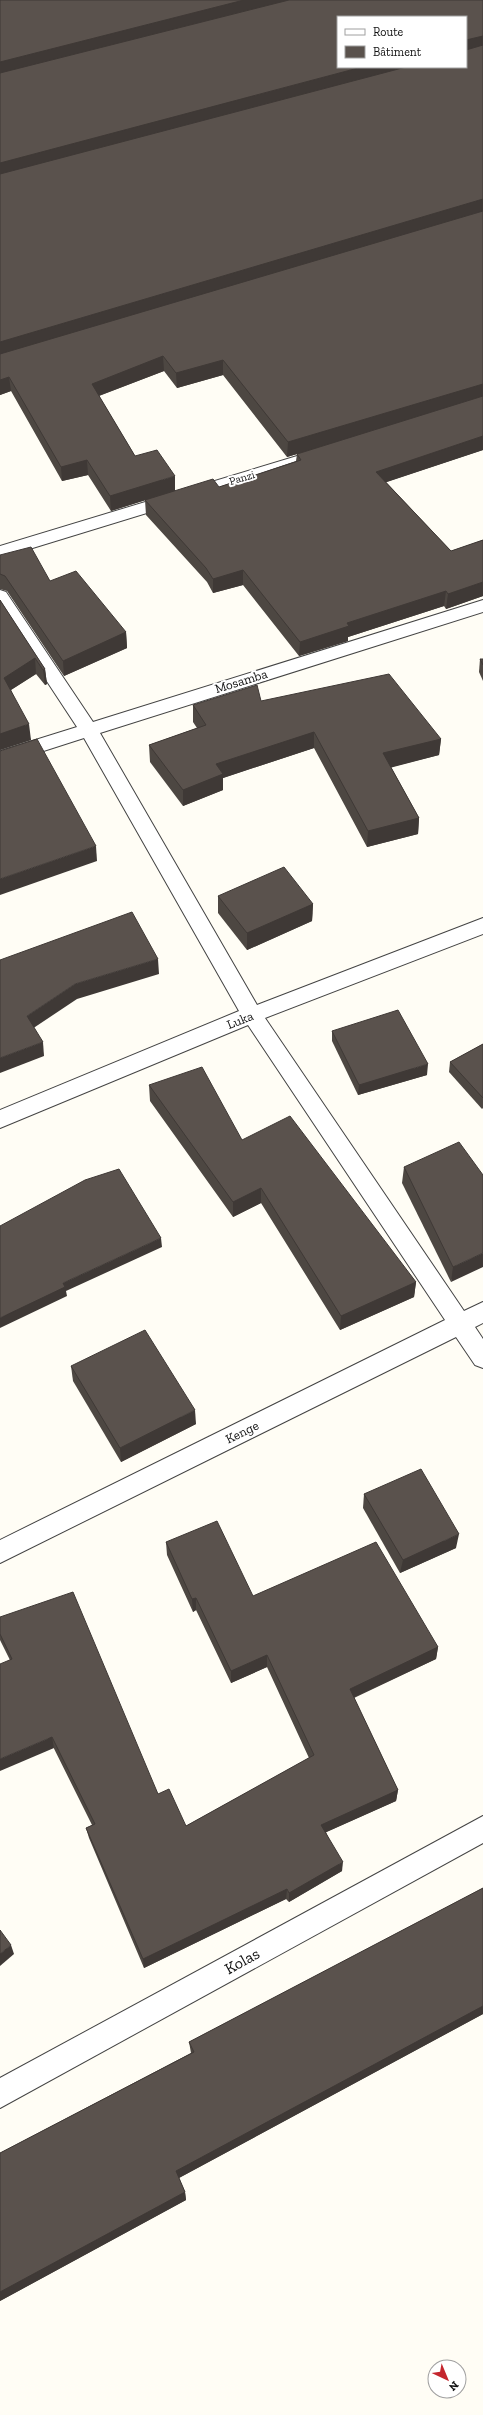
<svg xmlns="http://www.w3.org/2000/svg" width="483" height="2415" viewBox="0 0 483 2415" font-family="'Zilla Slab',serif">
	<style>
		.lines { fill: none; stroke-linecap: round; stroke-linejoin: round }
		.minor-casing { stroke: #444; stroke-width: 2 }
		.minor { fill: #fff; fill-rule: evenodd }
		.wall { fill: #4d4742; fill-rule: evenodd }
		.shaded-wall { fill: #3f3936 }
		.building { fill: #5a524d; stroke: #3f3936 }
		.labels { text-anchor: middle; dominant-baseline: central; stroke-width: 4; stroke-linejoin: round; paint-order: stroke }
		.far-street-label { font-size: 11px; fill: #111; stroke: #fff }
		.street-label { font-size: 13px; fill: #111; stroke: #fff }
		.near-street-label { font-size: 16px; fill: #111; stroke: #fff }
	</style>
	<rect width="100%" height="100%" fill="#fffdf5"/>
	<g class="lines">
		<defs>
			<g id="minor">
				<polygon points="317,450 323,451 325,455 323,459 0,558 0,546"/>
				<polygon points="0,590 6,592 93,722 483,600 483,612 100,733 257,1005 483,918 483,934 265,1018 464,1311 483,1302 483,1323 475,1327 483,1339 483,1368 475,1365 456,1337 0,1563 0,1540 445,1320 248,1025 0,1128 0,1110 239,1011 84,738 0,765 0,751 77,727 0,610"/>
				<polygon points="483,1816 483,1843 0,2108 0,2078"/>
			</g>
		</defs>
		<use href="#minor" class="minor-casing"/>
		<use href="#minor" class="minor"/>
	</g>
	<g class="wall">
		<path d="M0,0H483V450L386,482L451,551L483,540V596L446,609L444,606L348,637V641L299,656L243,585L213,593L207,582L146,515L145,500L111,511L88,475L62,481L11,391L0,395ZM466,17V67H338ZM164,371L177,388L223,375L287,457L297,454L296,461L219,487L175,491L135,456L99,396Z"/>
		<polygon points="0,555 50,581 126,632 127,648 64,676 7,591 0,589"/>
		<polygon points="0,600 45,669 47,684 45,685 36,674 11,690 31,740 0,750"/>
		<polygon points="480,659 483,659 483,681 479,672"/>
		<polygon points="261,701 441,739 439,755 391,767 419,818 418,834 367,847 314,748 223,778 223,790 183,806 150,762 149,745 197,728 193,722 193,705"/>
		<polygon points="218,896 313,904 312,921 247,950 218,913"/>
		<polygon points="332,1031 427,1075 358,1095 332,1041"/>
		<polygon points="483,1044 483,1108 482,1109 449,1072 450,1062"/>
		<polygon points="149,1085 242,1140 416,1282 414,1297 340,1330 261,1203 233,1217 150,1101"/>
		<polygon points="404,1167 483,1175 451,1282 402,1183"/>
		<polygon points="71,1366 196,1424 121,1462 73,1381"/>
		<polygon points="364,1494 456,1548 400,1573 363,1508"/>
		<polygon points="166,1542 253,1596 438,1647 436,1659 354,1698 398,1790 396,1801 326,1832 342,1871 289,1902 286,1899 144,1968 89,1838 86,1828 92,1825 0,1640 0,1617 158,1794 186,1826 309,1758 267,1667 231,1683 196,1610 193,1612 167,1555"/>
		<polygon points="483,1888 483,2014 179,2178 185,2192 186,2200 0,2301 0,2153 191,2053 189,2042"/>
	</g>
	<g class="shaded-wall">
		<polygon points="244,0 300,0 0,76 0,62"/>
		<polygon points="483,36 483,50 466,54 466,40"/>
		<polygon points="362,67 415,67 0,177 0,163"/>
		<polygon points="483,199 483,214 0,357 0,342"/>
		<polygon points="163,356 164,371 93,398 92,384"/>
		<polygon points="223,360 223,375 177,388 176,373"/>
		<polygon points="9,377 11,391 0,395 0,380"/>
		<polygon points="483,384 483,398 287,457 288,442"/>
		<polygon points="483,436 483,450 375,486 376,472"/>
		<polygon points="87,460 88,475 62,481 61,467"/>
		<polygon points="175,476 175,491 111,511 110,496"/>
		<polygon points="243,570 243,585 213,593 213,579"/>
		<polygon points="483,582 483,596 446,609 448,594"/>
		<polygon points="446,591 444,606 348,637 348,641 299,656 300,642 347,623"/>
		<polygon points="126,632 127,648 64,676 63,661"/>
		<polygon points="35,658 36,674 6,693 4,678"/>
		<polygon points="45,669 47,684 45,685 43,670"/>
		<polygon points="29,724 31,740 0,750 0,734"/>
		<polygon points="314,732 314,748 223,778 223,790 183,806 183,790 216,764"/>
		<polygon points="441,739 439,755 382,770 383,753"/>
		<polygon points="419,818 418,834 367,847 368,831"/>
		<polygon points="96,846 97,861 0,895 0,879"/>
		<polygon points="313,904 312,921 247,950 247,933"/>
		<polygon points="158,959 159,974 77,999 29,1031 27,1016 75,984"/>
		<polygon points="43,1042 44,1056 0,1073 0,1058"/>
		<polygon points="428,1064 427,1075 358,1095 359,1085"/>
		<polygon points="261,1188 261,1203 233,1217 233,1202"/>
		<polygon points="161,1238 162,1247 66,1291 67,1296 0,1328 0,1318 63,1283"/>
		<polygon points="483,1253 483,1267 451,1282 453,1267"/>
		<polygon points="416,1282 414,1297 340,1330 341,1316"/>
		<polygon points="195,1410 196,1424 121,1462 120,1448"/>
		<polygon points="459,1534 456,1548 400,1573 403,1560"/>
		<polygon points="196,1598 196,1610 193,1612 192,1599"/>
		<polygon points="438,1647 436,1659 348,1700 350,1689"/>
		<polygon points="267,1655 267,1667 231,1683 231,1671"/>
		<polygon points="52,1737 54,1748 0,1771 0,1759"/>
		<polygon points="398,1790 396,1801 320,1835 321,1825"/>
		<polygon points="343,1862 342,1871 289,1902 289,1893"/>
		<polygon points="287,1889 286,1899 144,1968 143,1959"/>
		<polygon points="11,1945 14,1954 0,1966 0,1954"/>
		<polygon points="483,2006 483,2014 177,2179 176,2171"/>
		<polygon points="185,2192 186,2200 0,2301 0,2292"/>
	</g>
	<g class="building">
		<polygon points="0,0 244,0 0,62"/>
		<polygon points="289,0 483,0 483,36 466,40 466,50 483,45 483,199 0,342 0,174 406,67 466,67 466,17 338,17 338,67 362,67 0,163 0,73"/>
		<polygon points="483,211 483,384 288,442 223,360 176,373 163,356 92,384 135,456 157,450 175,476 110,496 87,460 61,467 9,377 0,380 0,354"/>
		<polygon points="483,396 483,436 376,472 451,551 483,540 483,582 448,594 446,591 347,623 349,626 300,642 243,570 213,579 206,568 145,500 213,479 219,487 301,460 297,454"/>
		<polygon points="31,547 50,581 76,571 126,632 63,661 5,576 0,574 0,555"/>
		<polygon points="0,600 45,669 43,670 35,658 4,678 29,724 0,734"/>
		<polygon points="480,659 483,659 483,665"/>
		<polygon points="389,674 441,739 383,753 419,818 368,831 314,732 216,764 223,774 183,790 149,745 206,725 193,705 257,685 261,701"/>
		<polygon points="37,739 96,846 0,879 0,751"/>
		<polygon points="284,867 313,904 247,933 218,896"/>
		<polygon points="132,912 158,959 75,984 27,1016 43,1042 0,1058 0,960"/>
		<polygon points="398,1010 428,1064 359,1085 332,1031"/>
		<polygon points="483,1044 483,1098 450,1062"/>
		<polygon points="202,1067 242,1140 290,1116 416,1282 341,1316 261,1188 233,1202 149,1085"/>
		<polygon points="459,1142 483,1175 483,1253 453,1267 404,1167"/>
		<polygon points="119,1169 161,1238 63,1283 65,1287 0,1318 0,1226 85,1180"/>
		<polygon points="145,1330 195,1410 120,1448 71,1366"/>
		<polygon points="421,1469 459,1534 403,1560 364,1494"/>
		<polygon points="217,1521 253,1596 376,1542 438,1647 350,1689 398,1790 321,1825 343,1862 289,1893 287,1889 143,1959 86,1828 95,1824 52,1737 0,1759 0,1664 12,1659 0,1634 0,1617 73,1592 158,1794 169,1789 186,1826 314,1755 267,1655 231,1671 196,1598 192,1599 166,1542"/>
		<polygon points="483,1888 483,2006 176,2171 185,2192 0,2292 0,2153 194,2052 189,2042"/>
		<polygon points="0,1930 11,1945 0,1954"/>
	</g>
	<g class="labels">
		<g class="far-street-label">
			<text transform="translate(242 478) rotate(-17)">Panzi</text>
		</g>
		<g class="street-label">
			<text transform="translate(241 681) rotate(-17)">Mosamba</text>
			<text transform="translate(240 1020) rotate(-22)">Luka</text>
			<text transform="translate(242 1432) rotate(-26)">Kenge</text>
		</g>
		<g class="near-street-label">
			<text transform="translate(242 1961) rotate(-29)">Kolas</text>
		</g>
	</g>
	<rect x="337" y="16" width="130" height="52" fill="#ffffff" stroke="#a0a0a0"/>
	<rect x="345" y="29" width="20" height="6" fill="#ffffff" stroke="#a0a0a0"/>
	<text x="373" y="36" font-size="12" fill="#111111">Route</text>
	<rect x="345" y="46" width="20" height="12" fill="#5a524d" stroke="#a0a0a0"/>
	<text x="373" y="56" font-size="12" fill="#111111">Bâtiment</text>
	<g transform="translate(447 2379) rotate(136)"><circle r="19" fill="#ffffff" stroke="#a0a0a0"/>
	<path d="M0-3L7 15L0 10L-7 15Z" fill="#c4262e"/>
	<text y="-6" font-size="11" font-weight="bold" text-anchor="middle" fill="#111111">N</text>
	</g>
</svg>
